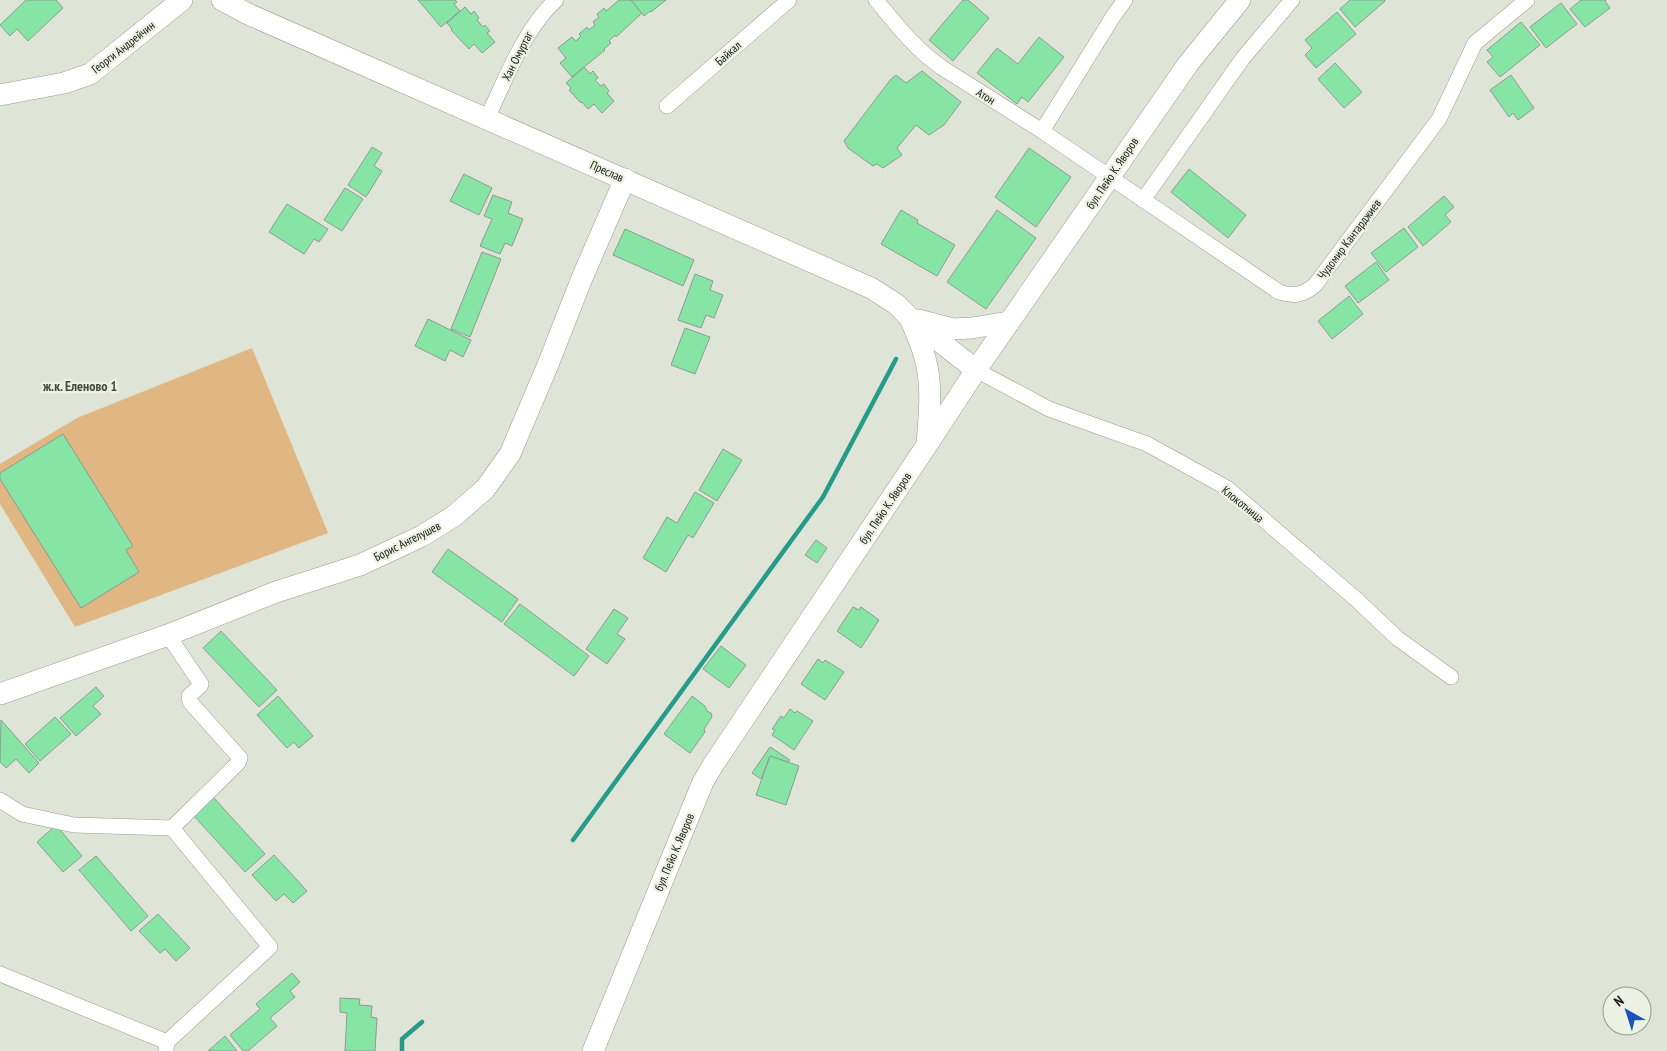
<svg xmlns="http://www.w3.org/2000/svg" width="1667" height="1051" viewBox="0 0 1667 1051" font-family="'PT Sans Narrow',sans-serif">
	<style>
		.green { fill: #e0b683 }
		.lines { fill: none; stroke-linecap: round; stroke-linejoin: round }
		.stream { stroke: #269b89; stroke-width: 4.5 }
		.building { fill: #86e5a4; stroke: #8e9b92 }
		.street-casing { stroke: #989d90; stroke-width: 16 }
		.secondary-casing { stroke: #989d90; stroke-width: 22 }
		.street { stroke: #fff; stroke-width: 15 }
		.secondary { stroke: #fff; stroke-width: 21 }
		.labels { text-anchor: middle; dominant-baseline: central; stroke-width: 4.5; stroke-linejoin: round; paint-order: stroke }
		.street-label { font-size: 12px; fill: #171914; stroke: #ecf2e3 }
		.neighbourhood-label { font-size: 14px; font-weight: bold; fill: #464b3f; stroke: #ecf2e3 }
	</style>
	<rect width="100%" height="100%" fill="#dee5d6"/>
	<polygon class="green" points="252,348 328,533 75,627 0,504 0,464 77,418"/>
	<g class="lines">
		<g class="stream">
			<polyline points="573,840 823,497 896,359"/>
			<polyline points="402,1051 402,1039 422,1022"/>
		</g>
	</g>
	<g class="building">
		<polygon points="26,0 56,0 63,8 28,41 17,29 10,36 0,25"/>
		<polygon points="418,0 455,0 457,2 454,4 460,11 441,27"/>
		<polygon points="619,0 631,0 642,13 616,37 615,35 609,41 611,43 604,49 605,50 572,77 560,63 566,58 558,48 572,37 576,41 581,36 579,34 587,27 589,30 595,25 593,22 599,17 597,14 604,8 606,11"/>
		<polygon points="631,0 666,0 651,12 650,11 644,16"/>
		<polygon points="963,0 968,0 989,18 953,61 929,40"/>
		<polygon points="1350,0 1384,0 1385,1 1355,27 1340,9"/>
		<polygon points="1581,0 1606,0 1605,1 1610,8 1585,27 1570,9"/>
		<polygon points="1561,3 1577,24 1546,48 1530,27"/>
		<polygon points="465,7 471,14 474,11 479,18 477,20 483,27 485,25 490,31 487,33 495,42 482,53 474,44 469,49 451,30 452,29 447,23"/>
		<polygon points="1337,12 1356,34 1316,68 1305,55 1312,48 1305,40"/>
		<polygon points="1521,22 1540,45 1500,77 1487,62 1493,57 1487,50"/>
		<polygon points="1039,37 1064,57 1028,102 1022,97 1017,104 977,73 997,48 1018,64"/>
		<polygon points="1335,63 1362,92 1344,108 1318,79"/>
		<polygon points="584,67 590,74 593,71 598,78 595,80 601,86 604,84 609,91 607,93 614,101 602,113 594,104 588,109 582,102 581,103 569,90 571,88 566,83"/>
		<polygon points="922,71 961,102 944,125 929,135 916,125 897,148 902,155 883,168 877,164 873,166 848,148 844,141 891,79 896,75 906,83"/>
		<polygon points="1511,75 1534,108 1518,120 1513,113 1509,117 1490,90"/>
		<polygon points="372,147 382,153 374,166 382,171 366,197 348,185"/>
		<polygon points="1029,148 1071,177 1036,227 995,197"/>
		<polygon points="1189,169 1246,215 1228,238 1171,192"/>
		<polygon points="464,174 492,188 479,215 450,201"/>
		<polygon points="345,188 363,199 342,231 324,220"/>
		<polygon points="493,195 512,202 508,213 523,219 512,246 505,243 500,254 480,246 492,219 484,216"/>
		<polygon points="1444,196 1454,207 1445,215 1451,222 1423,246 1408,227"/>
		<polygon points="287,204 328,229 319,242 314,239 304,254 269,232"/>
		<polygon points="901,210 918,220 917,223 955,245 937,276 881,244"/>
		<polygon points="997,210 1036,238 986,309 947,282"/>
		<polygon points="1404,228 1418,247 1386,272 1371,253"/>
		<polygon points="625,229 694,260 683,286 613,255"/>
		<polygon points="482,252 501,259 470,337 451,329"/>
		<polygon points="1376,262 1389,280 1358,303 1345,286"/>
		<polygon points="695,274 713,281 710,290 723,295 714,318 706,315 701,328 678,320"/>
		<polygon points="1349,296 1363,314 1332,339 1318,321"/>
		<polygon points="428,319 471,340 463,357 450,350 445,361 415,346"/>
		<polygon points="685,328 710,337 695,374 671,365"/>
		<polygon points="63,434 133,546 126,550 139,572 81,608 0,479 0,473"/>
		<polygon points="723,449 742,460 717,501 699,490"/>
		<polygon points="695,492 714,503 693,538 688,535 666,572 643,558 667,517 677,523"/>
		<polygon points="816,540 827,548 817,563 805,555"/>
		<polygon points="448,549 518,599 502,622 432,572"/>
		<polygon points="520,604 589,656 574,676 504,624"/>
		<polygon points="853,607 859,610 861,607 879,620 861,648 837,631"/>
		<polygon points="614,609 628,618 617,634 625,639 607,664 586,649"/>
		<polygon points="221,631 277,690 259,707 203,648"/>
		<polygon points="721,646 746,665 729,688 703,669"/>
		<polygon points="818,659 823,663 825,660 844,672 825,700 801,684"/>
		<polygon points="96,687 104,696 93,706 101,714 76,736 60,718"/>
		<polygon points="278,696 313,736 299,748 294,742 287,748 257,715"/>
		<polygon points="692,696 705,706 707,711 711,713 712,717 704,729 705,732 690,753 664,734"/>
		<polygon points="790,709 795,713 797,711 813,721 794,750 772,735 775,730 772,729 781,716 784,718"/>
		<polygon points="55,717 71,734 40,761 25,744"/>
		<polygon points="1,720 39,763 29,773 16,759 6,768 0,762"/>
		<polygon points="770,747 790,760 788,762 770,756 761,779 752,773"/>
		<polygon points="770,756 799,766 786,805 756,795"/>
		<polygon points="213,797 265,854 245,872 193,815"/>
		<polygon points="56,825 82,856 63,872 37,842"/>
		<polygon points="274,855 307,891 293,903 284,894 276,901 252,875"/>
		<polygon points="96,856 148,916 131,931 79,870"/>
		<polygon points="158,914 190,948 176,961 165,949 160,953 139,931"/>
		<polygon points="292,973 300,982 290,991 295,997 270,1018 277,1026 248,1051 243,1051 230,1035 260,1009 256,1004"/>
		<polygon points="340,998 360,999 359,1005 372,1006 371,1017 377,1018 375,1051 345,1051 347,1013 340,1012"/>
		<polygon points="225,1036 237,1051 208,1051"/>
	</g>
	<g class="lines">
		<defs>
			<g id="street">
				<path d="M876,0C896,24 915,49 941,67L1042,131L1279,292C1294,297 1303,295 1315,285L1439,119L1475,43L1527,0"/>
				<polyline points="667,106 789,0"/>
				<path d="M487,118C506,79 524,29 556,0"/>
				<polyline points="1042,131 1114,15 1125,0"/>
				<polyline points="1143,200 1243,58 1292,0"/>
				<polyline points="976,370 1049,409 1147,444 1227,488 1357,600 1397,638 1451,677"/>
				<polyline points="0,800 22,814 74,825 172,828"/>
				<polyline points="0,974 167,1042"/>
				<polyline points="166,1051 167,1042 270,947 172,828 238,763 240,758 190,702 189,696 200,686 201,684 168,635"/>
			</g>
			<g id="secondary">
				<polyline points="222,0 248,14 871,288 896,304 910,318 976,370"/>
				<polyline points="0,95 64,83 90,74 182,0"/>
				<path d="M910,318C915,331 922,345 925,358C933,386 929,416 927,444"/>
				<polyline points="918,320 953,329 972,328 1009,322"/>
				<polyline points="0,694 168,635 276,592 360,565 422,536 454,516 485,489 510,454 547,367 582,278 625,179"/>
				<polyline points="593,1051 684,828 703,782 713,765 927,445 976,370 1188,64 1240,0"/>
			</g>
		</defs>
		<use href="#street" class="street-casing"/>
		<use href="#secondary" class="secondary-casing"/>
		<use href="#street" class="street"/>
		<use href="#secondary" class="secondary"/>
	</g>
	<g class="labels">
		<g class="street-label">
			<text transform="translate(123 47) rotate(-38)">Георги Андрейчин</text>
			<text transform="translate(728 53) rotate(-41)">Байкал</text>
			<text transform="translate(517 56) rotate(-63)">Хан Омуртаг</text>
			<text transform="translate(986 96) rotate(32)">Атон</text>
			<text transform="translate(607 171) rotate(24)">Преслав</text>
			<text transform="translate(1112 173) rotate(-56)">бул. Пейо К. Яворов</text>
			<text transform="translate(1349 239) rotate(-53)">Чудомир Кантарджиев</text>
			<text transform="translate(1243 504) rotate(39)">Клокотница</text>
			<text transform="translate(885 508) rotate(-56)">бул. Пейо К. Яворов</text>
			<text transform="translate(407 541) rotate(-27)">Борис Ангелушев</text>
			<text transform="translate(674 852) rotate(-67)">бул. Пейо К. Яворов</text>
		</g>
		<g class="neighbourhood-label">
			<text x="80" y="386">ж.к. Еленово 1</text>
		</g>
	</g>
	<g transform="translate(1627 1011) rotate(321)"><circle r="24" fill="#ecf2e3" stroke="#979b90"/>
	<path d="M0-4L9 19L0 12L-9 19Z" fill="#1b51bd"/>
	<text y="-8" font-size="14" font-weight="bold" text-anchor="middle" fill="#171914">N</text>
	</g>
</svg>
